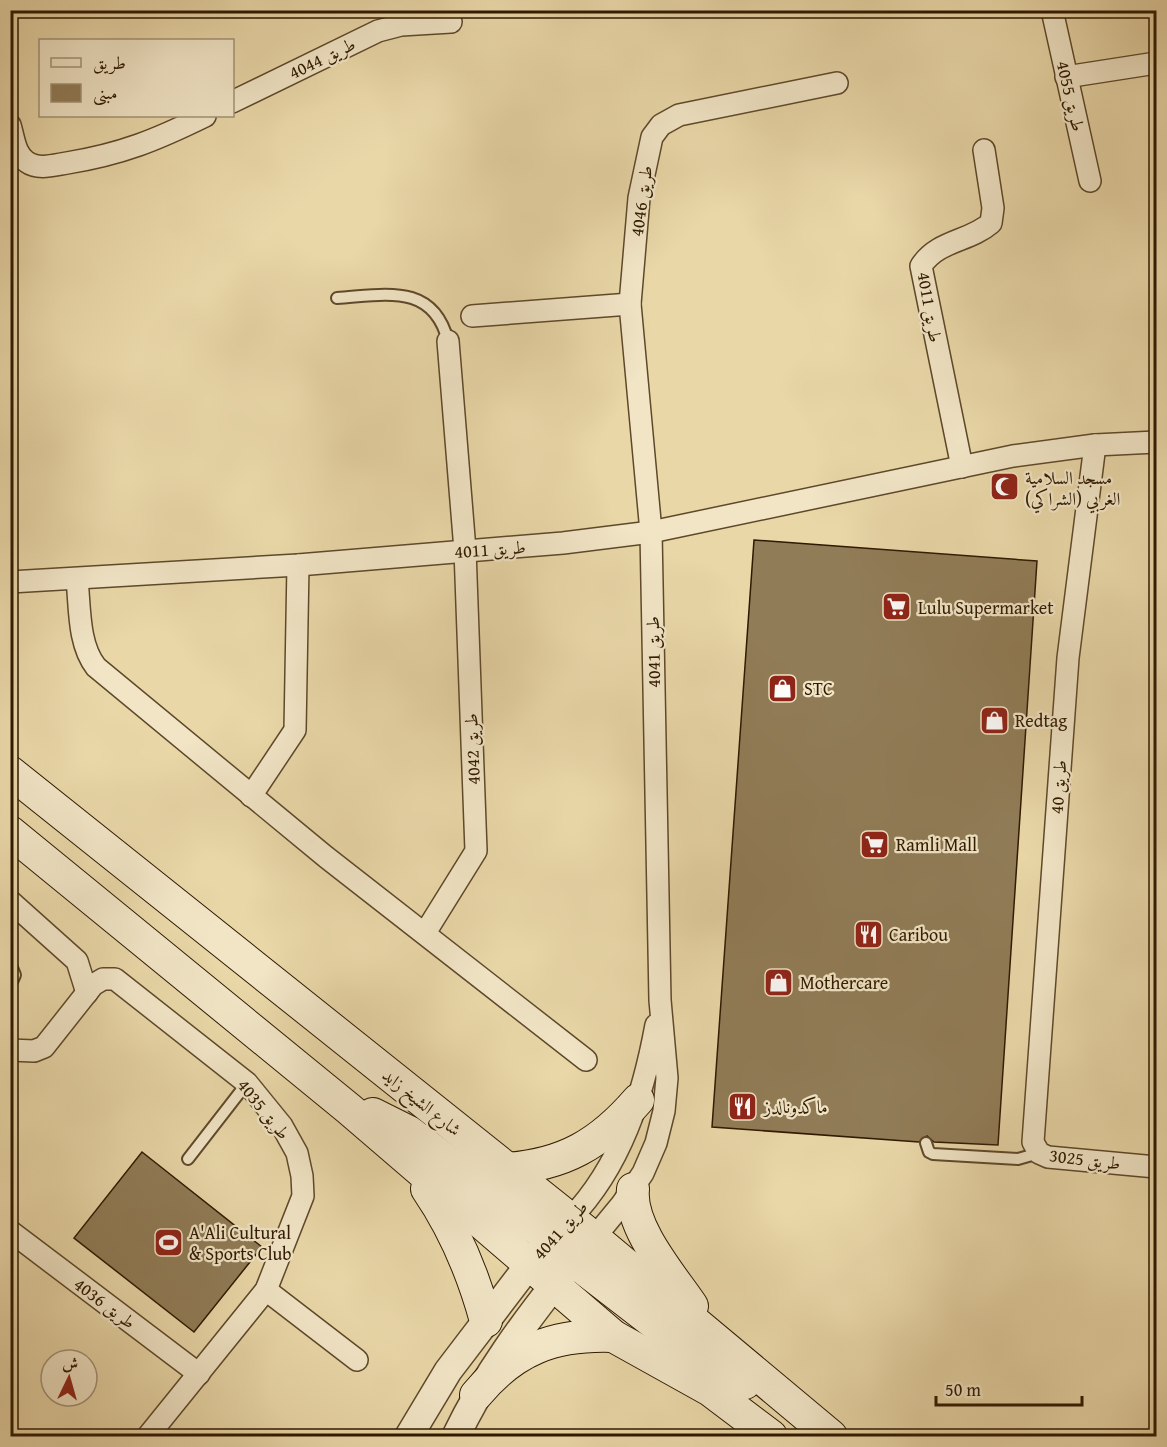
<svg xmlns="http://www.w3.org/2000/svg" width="1167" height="1447" viewBox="0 0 1167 1447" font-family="'Gentium Book Plus',Amiri,serif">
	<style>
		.building { fill: #907c57; stroke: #2f1900; stroke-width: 1.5 }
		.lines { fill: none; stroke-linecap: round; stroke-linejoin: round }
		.service-casing { stroke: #5e482a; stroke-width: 14 }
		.minor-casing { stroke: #5e482a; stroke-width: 24 }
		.tertiary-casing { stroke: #5e482a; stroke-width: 30 }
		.secondary-casing { stroke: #2f1900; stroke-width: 34 }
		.service { stroke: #f1e5c6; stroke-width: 10 }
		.minor { stroke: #f1e5c6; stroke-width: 21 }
		.tertiary { stroke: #f1e5c6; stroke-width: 27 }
		.secondary { stroke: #f1e5c6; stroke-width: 32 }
		.labels { text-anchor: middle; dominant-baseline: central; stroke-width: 4.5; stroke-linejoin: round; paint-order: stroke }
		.street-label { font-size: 18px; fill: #2f1900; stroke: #f1e5c6 }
		.poi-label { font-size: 18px; fill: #2f1900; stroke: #f1e5c6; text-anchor: start }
	</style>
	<rect width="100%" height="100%" fill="#e9d7a8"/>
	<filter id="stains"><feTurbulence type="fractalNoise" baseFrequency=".00333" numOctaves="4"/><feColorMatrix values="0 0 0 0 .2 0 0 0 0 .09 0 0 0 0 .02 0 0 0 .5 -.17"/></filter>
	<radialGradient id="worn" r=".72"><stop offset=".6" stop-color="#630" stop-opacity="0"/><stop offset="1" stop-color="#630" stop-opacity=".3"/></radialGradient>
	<g class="building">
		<polygon points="754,540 1037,561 998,1145 934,1142 927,1136 919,1142 712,1127"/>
		<polygon points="142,1152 262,1247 194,1332 74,1238"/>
	</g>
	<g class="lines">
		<defs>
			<g id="service">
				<path d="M337,298C384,295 433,282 448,341"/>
				<polyline points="10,963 15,975 10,986"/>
				<polyline points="926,1143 929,1152 933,1154 1018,1159 1039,1153"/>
				<polyline points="188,1159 247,1083"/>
			</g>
			<g id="minor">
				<polyline points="1052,10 1090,181"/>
				<polyline points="1066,77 1156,63"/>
				<polyline points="232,102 378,31 401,25 451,22"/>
				<path d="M10,125C14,138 15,155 27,162C38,170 54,165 67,163C122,154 156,140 205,116"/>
				<polyline points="472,316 630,304"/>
				<polyline points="1095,445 1068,658 1033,1142 1039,1153 1048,1157 1156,1167"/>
				<path d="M962,467L921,266C938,240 969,242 991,223L993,208L984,150"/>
				<path d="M77,579C80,608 78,644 96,667L326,857L586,1060"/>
				<polyline points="10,582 298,565 563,543 651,532 1013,456 1095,445 1156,442"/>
				<polyline points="251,796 295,730 298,565"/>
				<polyline points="10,901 77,961 87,993"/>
				<polyline points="425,933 476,851 465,550 448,341"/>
				<polyline points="10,1050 34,1051 44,1047 93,985 103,979 115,979 247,1083 282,1126 297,1153 302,1176 303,1196 266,1290 148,1436"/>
				<path d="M570,1219C621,1166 643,1096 656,1025"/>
				<polyline points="10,1231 199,1374"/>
				<polyline points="594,1238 622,1204 643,1173 656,1143 664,1111 667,1078 660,1000 651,532 630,304 639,198 652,137 661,125 679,115 837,83"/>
				<polyline points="266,1290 357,1360"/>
			</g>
			<g id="tertiary">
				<polyline points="409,1436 448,1371 541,1249"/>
				<path d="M456,1436C485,1375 524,1323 566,1270"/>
			</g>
			<g id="secondary">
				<polyline points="10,772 594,1238 831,1436"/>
				<polyline points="10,832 349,1109 613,1336 710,1390 771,1436"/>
				<polyline points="373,1114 409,1132 549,1238 571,1242 586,1240"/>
				<path d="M505,1169C564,1165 600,1144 638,1100"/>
				<path d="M427,1189C455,1230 473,1273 486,1321"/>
				<path d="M633,1189C629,1227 671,1275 692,1306"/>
				<path d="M529,1264C545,1257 558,1253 574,1261L697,1356L745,1383"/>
				<path d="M476,1395C514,1349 554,1334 613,1336"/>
			</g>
		</defs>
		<use href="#service" class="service-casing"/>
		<use href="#minor" class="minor-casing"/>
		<use href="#tertiary" class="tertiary-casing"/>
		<use href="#secondary" class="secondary-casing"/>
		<use href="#service" class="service"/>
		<use href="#minor" class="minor"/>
		<use href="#tertiary" class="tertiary"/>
		<use href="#secondary" class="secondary"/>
	</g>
	<defs>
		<symbol id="mosque-square" viewBox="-11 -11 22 22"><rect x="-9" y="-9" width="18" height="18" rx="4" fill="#8f2418" stroke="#f1e5c6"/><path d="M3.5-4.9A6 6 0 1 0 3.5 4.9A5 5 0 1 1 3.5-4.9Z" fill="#fff"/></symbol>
		<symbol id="supermarket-square" viewBox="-11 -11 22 22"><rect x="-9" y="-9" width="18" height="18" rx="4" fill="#8f2418" stroke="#f1e5c6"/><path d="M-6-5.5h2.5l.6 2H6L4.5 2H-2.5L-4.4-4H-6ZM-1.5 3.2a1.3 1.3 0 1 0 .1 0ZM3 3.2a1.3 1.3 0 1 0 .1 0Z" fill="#fff"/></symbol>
		<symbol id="shop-square" viewBox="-11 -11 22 22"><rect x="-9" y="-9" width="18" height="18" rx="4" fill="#8f2418" stroke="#f1e5c6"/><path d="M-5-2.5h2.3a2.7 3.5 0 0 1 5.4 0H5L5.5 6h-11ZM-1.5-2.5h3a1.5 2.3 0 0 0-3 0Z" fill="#fff"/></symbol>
		<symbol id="restaurant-square" viewBox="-11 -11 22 22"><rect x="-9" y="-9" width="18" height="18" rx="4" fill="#8f2418" stroke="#f1e5c6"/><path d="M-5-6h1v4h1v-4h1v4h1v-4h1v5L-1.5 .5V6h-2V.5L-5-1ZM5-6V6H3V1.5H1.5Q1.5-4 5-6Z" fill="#fff"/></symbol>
		<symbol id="stadium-square" viewBox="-11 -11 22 22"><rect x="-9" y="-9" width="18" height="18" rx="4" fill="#8f2418" stroke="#f1e5c6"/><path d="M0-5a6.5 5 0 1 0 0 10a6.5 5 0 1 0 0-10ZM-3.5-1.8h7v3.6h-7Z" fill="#fff"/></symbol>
	</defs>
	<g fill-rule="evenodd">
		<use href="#mosque-square" x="988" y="470" width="33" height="33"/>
		<use href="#supermarket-square" x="880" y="590" width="33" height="33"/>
		<use href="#shop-square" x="766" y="672" width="33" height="33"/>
		<use href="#shop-square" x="978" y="704" width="33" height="33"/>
		<use href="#supermarket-square" x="858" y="828" width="33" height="33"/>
		<use href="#restaurant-square" x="852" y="918" width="33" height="33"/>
		<use href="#shop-square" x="762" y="966" width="33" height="33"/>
		<use href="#restaurant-square" x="726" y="1090" width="33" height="33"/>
		<use href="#stadium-square" x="152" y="1226" width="33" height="33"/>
	</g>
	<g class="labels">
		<g class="street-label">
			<text transform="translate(322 58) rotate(-26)">طريق 4044</text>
			<text transform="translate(1071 96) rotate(77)">طريق 4055</text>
			<text transform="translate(641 201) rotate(-82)">طريق 4046</text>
			<text transform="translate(930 307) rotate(80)">طريق 4011</text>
			<text transform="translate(490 549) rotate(-4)">طريق 4011</text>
			<text transform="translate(653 652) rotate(-91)">طريق 4041</text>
			<text transform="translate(472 749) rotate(-92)">طريق 4042</text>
			<text transform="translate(1058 787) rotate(-86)">طريق 40</text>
			<text transform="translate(422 1102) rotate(39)">شارع الشيخ زايد</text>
			<text transform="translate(264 1109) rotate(51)">طريق 4035</text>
			<text transform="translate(1085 1159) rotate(7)">طريق 3025</text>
			<text transform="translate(560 1230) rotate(-48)">طريق 4041</text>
			<text transform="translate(105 1303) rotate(37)">طريق 4036</text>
		</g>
		<g class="poi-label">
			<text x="1025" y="477">مسجد السلامية<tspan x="1025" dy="21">الغربي (الشراكي)</tspan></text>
			<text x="918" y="607">Lulu Supermarket</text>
			<text x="804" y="688">STC</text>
			<text x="1015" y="720">Redtag</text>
			<text x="896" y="844">Ramli Mall</text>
			<text x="889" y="934">Caribou</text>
			<text x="800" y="982">Mothercare</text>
			<text x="764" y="1106">ماكدونالدز</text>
			<text x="189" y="1232">A'Ali Cultural<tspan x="189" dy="21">&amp; Sports Club</tspan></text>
		</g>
	</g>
	<rect width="1167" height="1447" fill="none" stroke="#e9d7a8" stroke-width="36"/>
	<rect x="12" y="12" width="1143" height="1423" fill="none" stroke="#2f1900" stroke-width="3"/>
	<rect x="18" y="18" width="1131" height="1411" fill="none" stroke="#2f1900" stroke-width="1.5"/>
	<rect x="39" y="39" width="195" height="78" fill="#f1e5c6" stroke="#a39377" stroke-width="1.5"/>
	<rect x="51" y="58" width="30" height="9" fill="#f1e5c6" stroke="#a39377" stroke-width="1.5"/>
	<text x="93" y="69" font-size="18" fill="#2f1900">طريق</text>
	<rect x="51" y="84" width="30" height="18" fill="#907c57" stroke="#a39377" stroke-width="1.5"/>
	<text x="93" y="99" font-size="18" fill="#2f1900">مبنى</text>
	<g transform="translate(69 1378) rotate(5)"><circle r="28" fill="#f1e5c6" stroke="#a39377" stroke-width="1.5"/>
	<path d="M0-4.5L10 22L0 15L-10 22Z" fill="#8f2418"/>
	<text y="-9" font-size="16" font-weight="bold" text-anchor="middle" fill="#2f1900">ش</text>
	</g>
	<path d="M936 1396v9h146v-9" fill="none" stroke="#2f1900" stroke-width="3"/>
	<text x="945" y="1396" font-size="18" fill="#2f1900" stroke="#f1e5c6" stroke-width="4.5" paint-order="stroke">50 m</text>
	<rect width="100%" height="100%" filter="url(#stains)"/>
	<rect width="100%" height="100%" fill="url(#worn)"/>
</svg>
